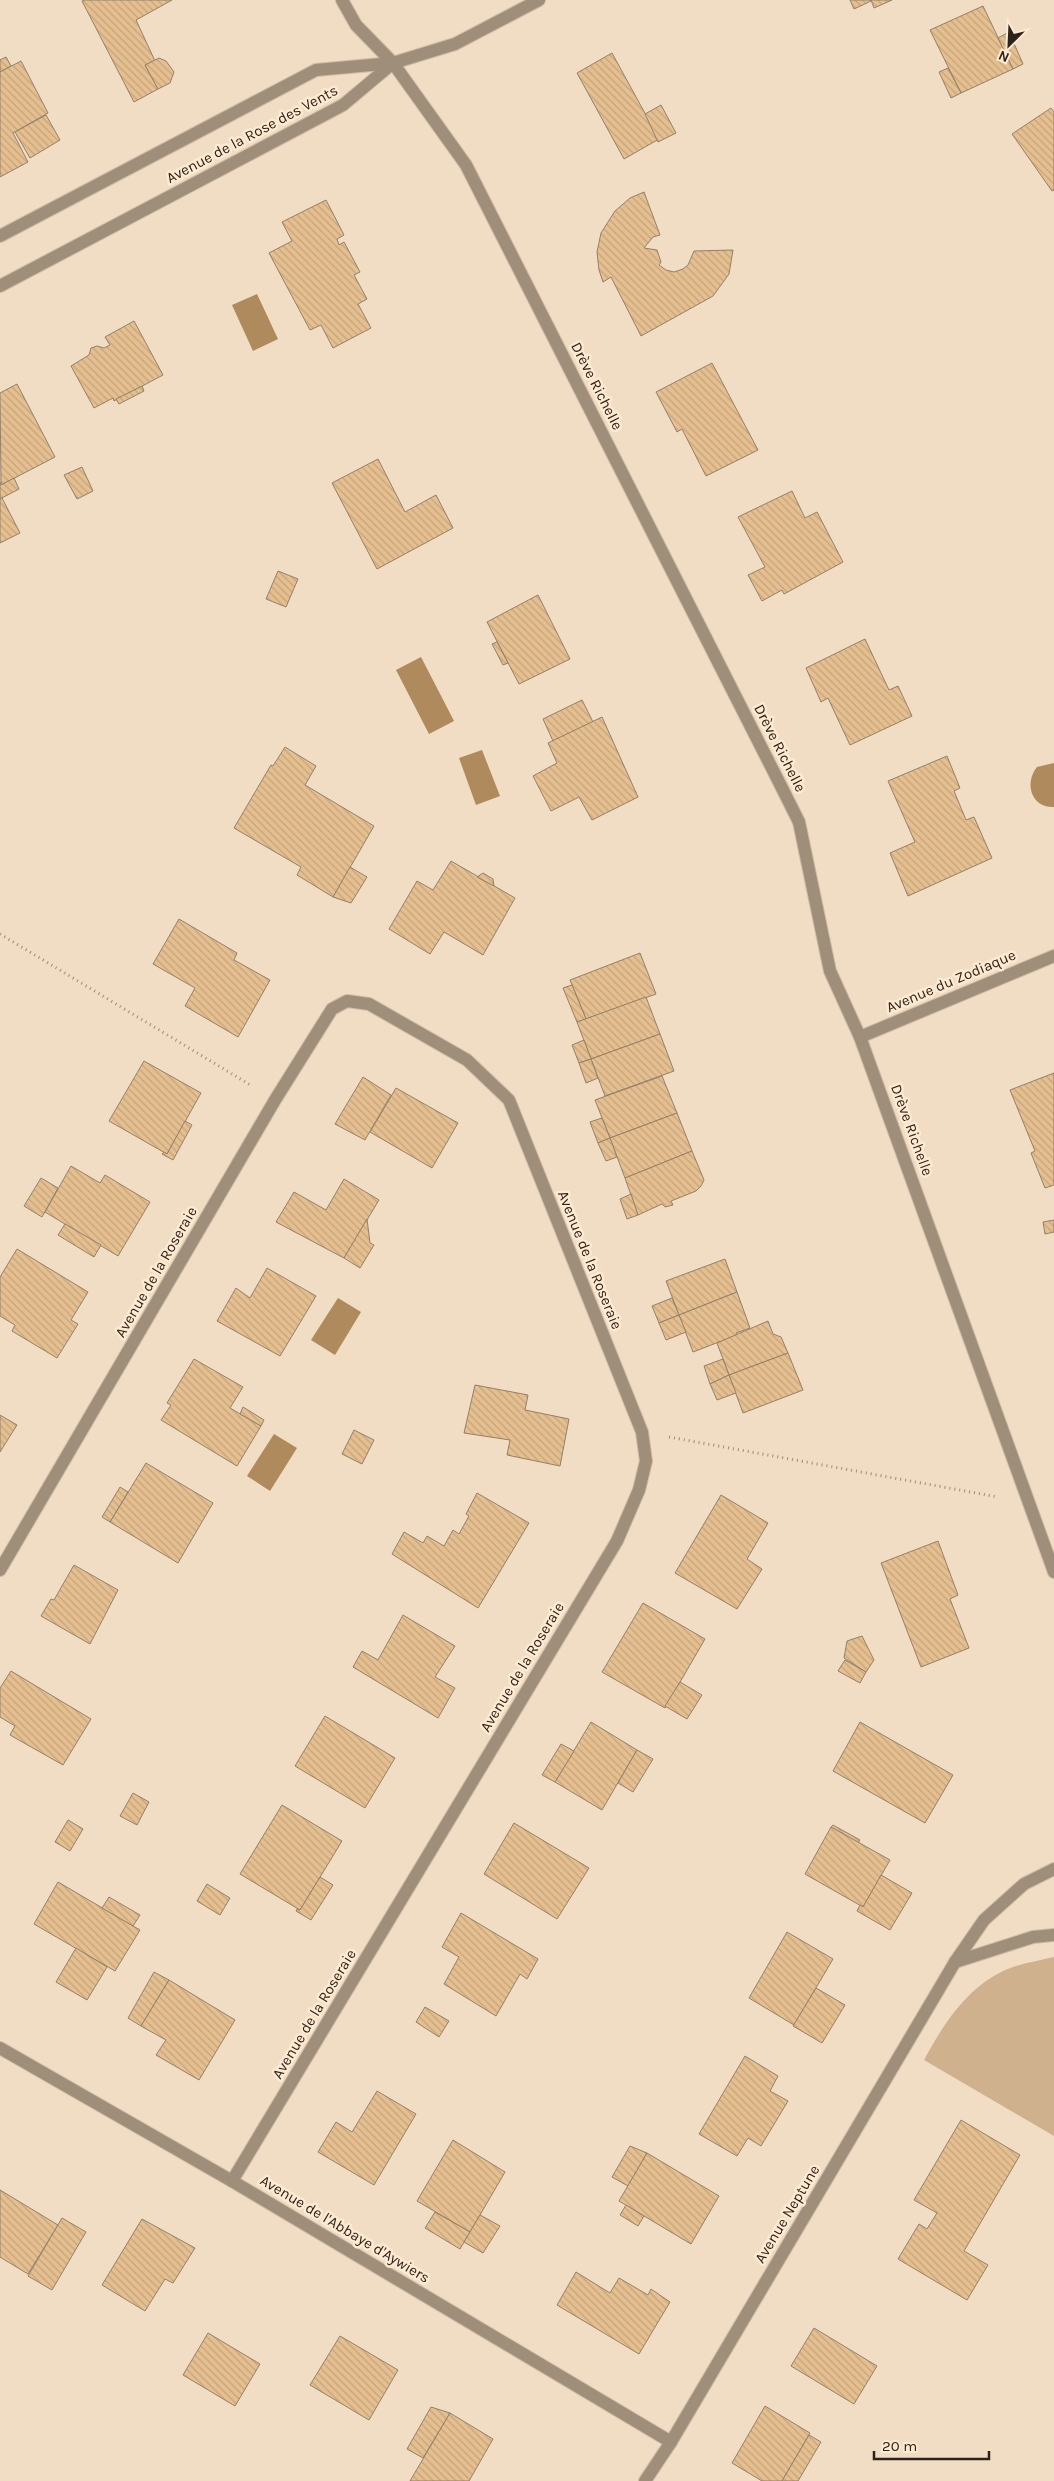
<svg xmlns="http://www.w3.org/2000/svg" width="1054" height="2481" viewBox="0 0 1054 2481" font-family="Karla,sans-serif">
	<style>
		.grass { fill: #cfb18e }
		.water { fill: #ae8a5c }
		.building { fill: url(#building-back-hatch); stroke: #93816a }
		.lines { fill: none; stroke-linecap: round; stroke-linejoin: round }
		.minor-casing { stroke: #cebba6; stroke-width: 14 }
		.path { stroke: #9c8d7b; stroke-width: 3; stroke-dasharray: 1 4; stroke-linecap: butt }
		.minor { stroke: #9e8e7a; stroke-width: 12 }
		.labels { text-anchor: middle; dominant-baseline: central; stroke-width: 5; stroke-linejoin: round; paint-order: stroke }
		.street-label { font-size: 15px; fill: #2c241b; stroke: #fee9d1 }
	</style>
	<defs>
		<pattern id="building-back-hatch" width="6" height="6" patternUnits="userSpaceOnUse" patternTransform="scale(1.25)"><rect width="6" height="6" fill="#e5bf8f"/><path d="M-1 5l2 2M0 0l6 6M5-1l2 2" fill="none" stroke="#c5a47b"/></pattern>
	</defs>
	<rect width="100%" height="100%" fill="#f1dcc4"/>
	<path class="grass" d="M1054,1957V2136L924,2060C945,2021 972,1980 1016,1966C1029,1962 1042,1960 1054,1957Z"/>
	<g class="water">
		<polygon points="257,294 278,339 253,351 232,305"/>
		<polygon points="421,657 454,721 429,734 396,670"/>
		<polygon points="482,750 500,796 476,805 459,758"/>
		<path d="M1054,763V807C1031,808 1024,783 1037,767Z"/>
		<polygon points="338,1298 361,1312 335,1355 311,1340"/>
		<polygon points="274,1434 297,1448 270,1491 247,1476"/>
	</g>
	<g class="building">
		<polygon points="85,0 172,0 136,20 155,61 145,65 158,89 134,102 82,1"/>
		<polygon points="850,0 871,0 871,1 854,9"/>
		<polygon points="871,0 892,0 874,8"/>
		<polygon points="983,6 1013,69 961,93 930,30"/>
		<polygon points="1009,32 1023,64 1013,69 998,38"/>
		<polygon points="612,53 659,139 624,159 577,73"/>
		<polygon points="6,57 11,66 0,72 0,60"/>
		<polygon points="159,58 166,61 174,72 170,83 158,89 145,65"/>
		<polygon points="21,61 48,113 13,133 28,162 0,177 0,72"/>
		<polygon points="948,68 961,93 951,98 939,72"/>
		<polygon points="661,105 676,133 658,142 645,114"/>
		<polygon points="1051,108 1054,112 1054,190 1052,191 1012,134"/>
		<polygon points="46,115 60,140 30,158 15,132"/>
		<polygon points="644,192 660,235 653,237 644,248 657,250 661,262 659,265 666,270 674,272 683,269 688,265 694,251 733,250 729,274 713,296 641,336 611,277 603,282 599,270 597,252 601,233 615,211 630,198"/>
		<polygon points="326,200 344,235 337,239 339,245 344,242 360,272 354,275 367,299 358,304 371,328 333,348 321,325 310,330 269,253 292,241 282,222"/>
		<polygon points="134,321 163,375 114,401 113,398 94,408 71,366 89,355 91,348 97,346 104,348 110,345 105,337"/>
		<polygon points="712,363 758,450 706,476 682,429 677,432 656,392"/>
		<polygon points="17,384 55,457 1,485 0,393"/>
		<polygon points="142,386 144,391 119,404 116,399"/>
		<polygon points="378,459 405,512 436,495 453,528 377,569 332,483"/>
		<polygon points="82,467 93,491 77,499 64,475"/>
		<polygon points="14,478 19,489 0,499 0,482 1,485"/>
		<polygon points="792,491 805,518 817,512 843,562 784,594 782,590 762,601 748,575 765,567 738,517"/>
		<polygon points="2,498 20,533 0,543 0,499"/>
		<polygon points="278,571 298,579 286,607 266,599"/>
		<polygon points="538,595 570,659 519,684 487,622"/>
		<polygon points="865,639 889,690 898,686 912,716 850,745 828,698 821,702 806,668"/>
		<polygon points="497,642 508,663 503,665 492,644"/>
		<polygon points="582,700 593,722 553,741 543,719"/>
		<polygon points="602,717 638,797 592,820 579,797 551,811 533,776 557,763 548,743"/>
		<polygon points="285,747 316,766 305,785 374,826 333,897 297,875 301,867 234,828 271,765 273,766"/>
		<polygon points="947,756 960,788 954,791 966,820 974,817 992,858 908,896 890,853 915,842 888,781"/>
		<polygon points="451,861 515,898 483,955 444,932 430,954 389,929 417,881 433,890"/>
		<polygon points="350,867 367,877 351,903 333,897"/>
		<polygon points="483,873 493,879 494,886 477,877"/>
		<polygon points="179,919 237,953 234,960 270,980 238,1037 185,1006 195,988 153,964"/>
		<polygon points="640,953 656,994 586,1019 570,980"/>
		<polygon points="572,985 586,1019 577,1022 563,988"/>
		<polygon points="646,997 660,1034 591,1059 577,1022"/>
		<polygon points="660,1034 674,1071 605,1096 591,1059"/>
		<polygon points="584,1040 591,1059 579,1063 572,1045"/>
		<polygon points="591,1059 598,1078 586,1083 579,1063"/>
		<polygon points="144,1061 201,1093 167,1154 109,1121"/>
		<polygon points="1054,1073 1054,1185 1045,1188 1031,1153 1035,1151 1010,1090"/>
		<polygon points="662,1076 677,1113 610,1138 595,1100"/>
		<polygon points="363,1077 391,1095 365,1140 335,1124"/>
		<polygon points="396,1088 458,1123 432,1168 370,1132"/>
		<polygon points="677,1113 692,1151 625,1178 610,1138"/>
		<polygon points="602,1118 610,1138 598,1143 590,1122"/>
		<polygon points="185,1121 192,1125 173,1160 162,1154 164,1152 167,1154"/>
		<polygon points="610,1138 617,1157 606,1161 598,1143"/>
		<polygon points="692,1151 704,1180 701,1186 696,1191 671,1201 673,1205 665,1207 662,1204 638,1215 625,1178"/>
		<polygon points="71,1166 100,1183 105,1175 150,1202 118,1256 45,1212"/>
		<polygon points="41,1178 58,1188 42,1217 24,1206"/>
		<polygon points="344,1179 379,1200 344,1258 276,1222 294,1192 326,1210"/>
		<polygon points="631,1194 638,1215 627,1219 620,1199"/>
		<polygon points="367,1219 370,1243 374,1245 360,1268 344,1258"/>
		<polygon points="1054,1220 1054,1232 1045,1234 1043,1222"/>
		<polygon points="65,1224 101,1245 94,1257 58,1235"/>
		<polygon points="17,1249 88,1292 71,1320 78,1324 57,1358 12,1331 15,1325 0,1316 0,1277"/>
		<polygon points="725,1259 737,1292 679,1315 666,1281"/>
		<polygon points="267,1268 316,1296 280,1356 217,1321 236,1288 250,1298"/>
		<polygon points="737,1292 750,1328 736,1333 737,1335 693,1352 679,1315"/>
		<polygon points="672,1298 679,1315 659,1323 652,1306"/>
		<polygon points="679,1315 686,1332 666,1340 659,1323"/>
		<polygon points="768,1321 773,1334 781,1337 788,1353 729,1375 717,1343"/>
		<polygon points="788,1353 803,1390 743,1413 729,1375"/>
		<polygon points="194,1359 243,1387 230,1408 261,1426 237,1466 161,1420 171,1405 167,1403"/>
		<polygon points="723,1359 729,1375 710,1384 704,1366"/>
		<polygon points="729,1375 736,1393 717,1400 710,1384"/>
		<polygon points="475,1385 528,1395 525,1410 569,1419 560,1466 507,1455 510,1440 464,1433"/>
		<polygon points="243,1407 264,1420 261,1426 240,1414"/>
		<polygon points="0,1415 17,1425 0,1452"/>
		<polygon points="354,1430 374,1440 362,1464 342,1454"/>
		<polygon points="146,1463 213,1503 178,1563 110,1522"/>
		<polygon points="120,1487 128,1492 110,1522 102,1517"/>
		<polygon points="477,1493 529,1523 478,1608 392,1554 404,1532 423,1543 427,1536 444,1546 453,1530 459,1534 469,1516 466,1514"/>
		<polygon points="721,1495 768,1523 747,1559 762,1569 737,1609 675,1573"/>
		<polygon points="938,1541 958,1595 950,1599 969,1648 921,1667 881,1563"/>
		<polygon points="74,1565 118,1590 90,1644 41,1616 51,1599 54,1600"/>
		<polygon points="643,1603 705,1639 665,1708 602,1672"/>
		<polygon points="403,1615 455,1646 435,1677 455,1688 438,1718 353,1667 362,1651 378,1660"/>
		<polygon points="862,1636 874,1660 866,1672 844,1658 847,1641"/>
		<polygon points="845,1660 866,1672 860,1683 838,1671"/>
		<polygon points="11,1671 91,1719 63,1765 10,1735 15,1726 0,1717 0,1688"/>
		<polygon points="680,1682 702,1695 687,1719 665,1706"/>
		<polygon points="325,1716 395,1758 365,1808 295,1766"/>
		<polygon points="591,1722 637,1750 602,1810 555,1782"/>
		<polygon points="860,1722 953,1775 925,1823 833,1771"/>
		<polygon points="561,1744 574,1751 555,1782 542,1775"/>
		<polygon points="637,1750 653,1759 633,1792 618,1783"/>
		<polygon points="133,1793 149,1802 137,1825 120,1816"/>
		<polygon points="282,1805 342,1841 300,1910 240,1874"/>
		<polygon points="68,1820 83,1829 70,1851 55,1842"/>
		<polygon points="514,1823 589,1868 557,1919 484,1874"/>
		<polygon points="833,1825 860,1840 858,1843 831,1827"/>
		<polygon points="831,1827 890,1860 863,1907 805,1874"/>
		<polygon points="881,1875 912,1893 890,1930 857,1911 860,1905 863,1907"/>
		<polygon points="320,1877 333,1885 311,1920 296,1911 297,1909 300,1910"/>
		<polygon points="58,1882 140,1930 115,1971 34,1924"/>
		<polygon points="207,1884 230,1898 220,1915 197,1901"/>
		<polygon points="109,1897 140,1915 133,1926 102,1908"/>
		<polygon points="461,1913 538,1959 527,1979 520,1974 496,2016 444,1984 459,1957 442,1947"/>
		<polygon points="787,1932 833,1959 794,2025 749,1998"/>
		<polygon points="76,1948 107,1967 87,2000 56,1982"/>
		<polygon points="154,1972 169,1980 141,2026 128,2018"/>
		<polygon points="169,1980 235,2020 199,2080 156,2055 166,2040 141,2026"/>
		<polygon points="816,1988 845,2005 822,2043 793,2026"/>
		<polygon points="425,2007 449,2021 439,2037 416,2022"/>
		<polygon points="745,2056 778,2076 770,2091 788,2101 761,2146 748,2138 737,2156 699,2134"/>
		<polygon points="377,2091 416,2114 374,2185 318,2152 336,2122 352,2132"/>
		<polygon points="961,2120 1020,2155 964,2251 988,2265 967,2300 898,2259 919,2224 927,2229 937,2213 914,2200"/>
		<polygon points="453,2140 505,2172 470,2232 417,2201"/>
		<polygon points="630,2146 647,2153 628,2186 612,2177"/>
		<polygon points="647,2153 719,2196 691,2244 619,2201"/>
		<polygon points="0,2190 58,2225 28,2274 0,2257"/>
		<polygon points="626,2205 644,2216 638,2226 620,2215"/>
		<polygon points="435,2212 470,2232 460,2249 425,2228"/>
		<polygon points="480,2215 500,2226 483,2253 464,2242"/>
		<polygon points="62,2218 86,2232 52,2290 28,2276"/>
		<polygon points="142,2219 195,2248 173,2283 165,2279 145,2311 102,2285"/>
		<polygon points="576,2272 610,2293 619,2278 648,2295 651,2289 670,2302 639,2354 557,2305"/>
		<polygon points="814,2328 877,2366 854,2404 791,2366"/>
		<polygon points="208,2333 260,2364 235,2406 183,2375"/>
		<polygon points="340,2336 398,2370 369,2420 310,2385"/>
		<polygon points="765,2406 810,2433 782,2481 762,2481 732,2463"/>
		<polygon points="431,2407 450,2413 423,2458 407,2449"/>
		<polygon points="450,2413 493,2439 469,2481 410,2481"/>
		<polygon points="809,2435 821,2442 798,2481 782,2481"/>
	</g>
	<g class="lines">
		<defs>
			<g id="minor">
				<polyline points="342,0 356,25 393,63 466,165 784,792 799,822 830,971 860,1037 1054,1572"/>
				<polyline points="0,236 316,70 393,63 455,44 539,0"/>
				<polyline points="0,286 343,105 393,63"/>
				<polyline points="860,1037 1054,956"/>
				<polyline points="0,1570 275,1100 332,1009 347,1001 369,1004 467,1060 509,1100 642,1432 646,1461 639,1490 617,1541 232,2181"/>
				<polyline points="955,1962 1033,1937 1054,1935"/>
				<polyline points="0,2048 232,2181 671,2442"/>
				<polyline points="645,2481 671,2442 955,1962 984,1920 1024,1884 1054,1869"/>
			</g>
		</defs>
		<use href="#minor" class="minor-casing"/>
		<g class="path">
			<polyline points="0,934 252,1086"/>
			<polyline points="669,1437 998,1497"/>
		</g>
		<use href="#minor" class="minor"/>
	</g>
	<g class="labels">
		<g class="street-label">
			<text transform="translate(252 134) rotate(-28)">Avenue de la Rose des Vents</text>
			<text transform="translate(597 386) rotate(63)">Drève Richelle</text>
			<text transform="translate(780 748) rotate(63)">Drève Richelle</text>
			<text transform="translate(951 981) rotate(-23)">Avenue du Zodiaque</text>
			<text transform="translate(912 1130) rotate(70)">Drève Richelle</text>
			<text transform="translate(590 1260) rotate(68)">Avenue de la Roseraie</text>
			<text transform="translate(156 1272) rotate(-60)">Avenue de la Roseraie</text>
			<text transform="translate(522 1667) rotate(-59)">Avenue de la Roseraie</text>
			<text transform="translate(314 2014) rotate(-59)">Avenue de la Roseraie</text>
			<text transform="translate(787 2214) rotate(-59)">Avenue Neptune</text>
			<text transform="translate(345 2229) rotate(31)">Avenue de l'Abbaye d'Aywiers</text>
		</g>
	</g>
	<g transform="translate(1009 45) rotate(204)" stroke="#fee9d1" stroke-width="4" paint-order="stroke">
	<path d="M0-4L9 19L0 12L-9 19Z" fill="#2c241b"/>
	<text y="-8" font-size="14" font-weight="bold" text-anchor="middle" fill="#2c241b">N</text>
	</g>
	<path d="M874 2451v8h115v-8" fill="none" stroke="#2c241b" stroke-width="2.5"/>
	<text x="882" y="2451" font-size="15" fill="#2c241b" stroke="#fee9d1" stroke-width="4" paint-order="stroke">20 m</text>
</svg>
